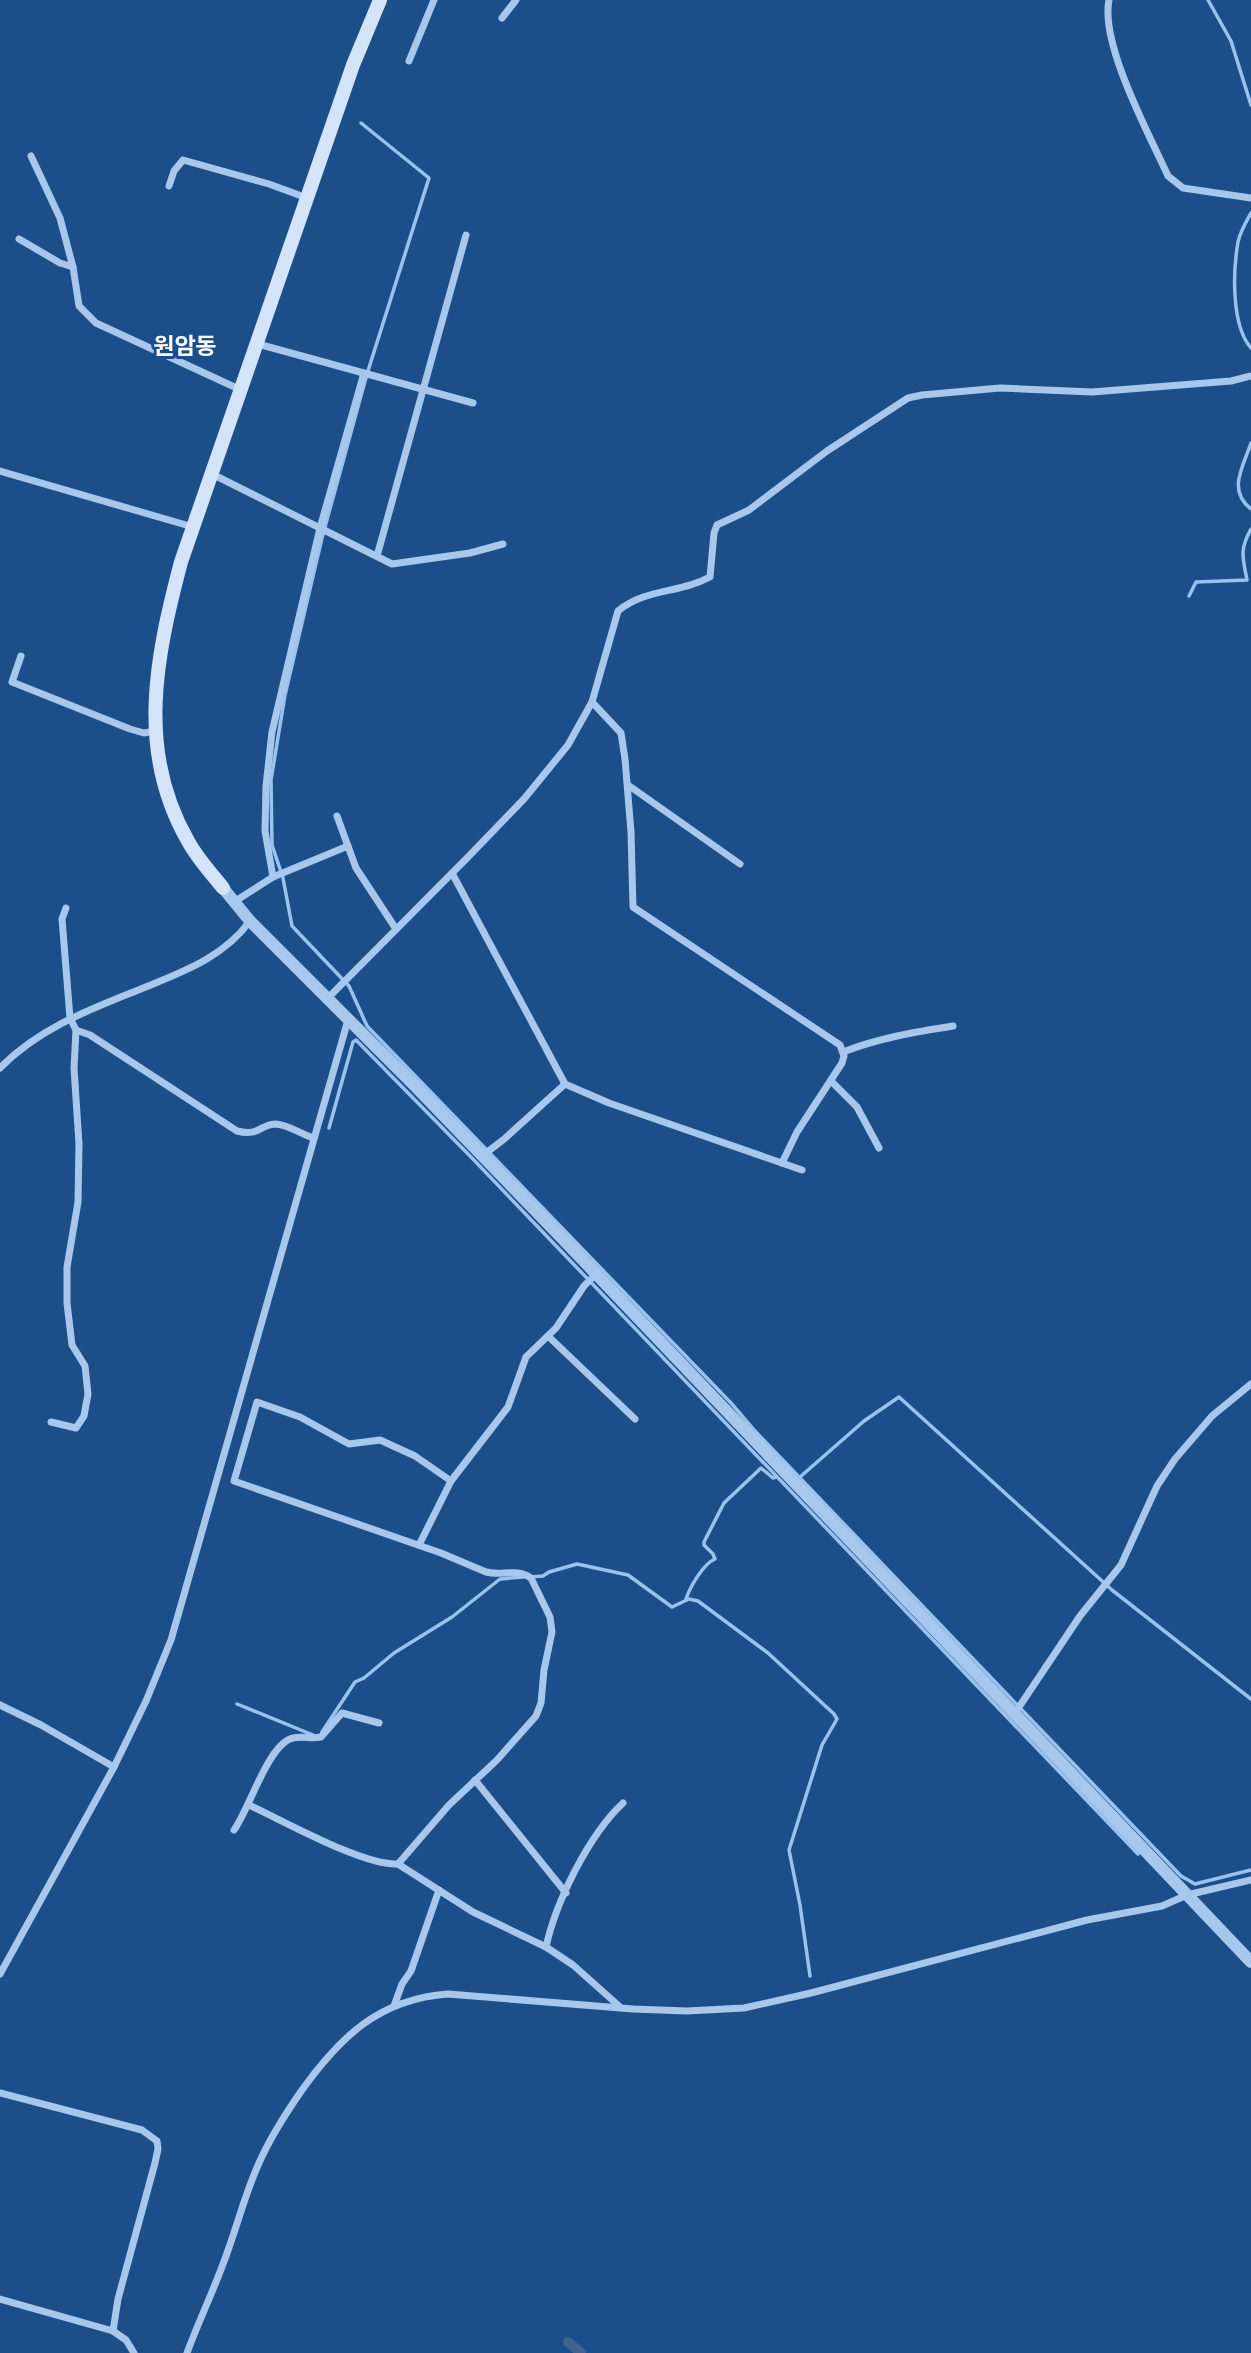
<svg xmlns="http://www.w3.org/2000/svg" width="1251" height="2353" viewBox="0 0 1251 2353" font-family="'IBM Plex Sans','Noto Sans KR',sans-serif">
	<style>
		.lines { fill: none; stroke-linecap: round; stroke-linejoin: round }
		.stream { stroke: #9ac2ee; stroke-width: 3.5 }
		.canal { stroke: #40648f; stroke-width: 10 }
		.minor { stroke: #a7c7ec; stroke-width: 7 }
		.tertiary { stroke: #a7c7ec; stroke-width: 12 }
		.secondary { stroke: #d3e4f9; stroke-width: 14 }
		.labels { text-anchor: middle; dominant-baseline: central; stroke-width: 6; stroke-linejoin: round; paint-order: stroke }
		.quarter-label { font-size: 23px; font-weight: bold; fill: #fff; stroke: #1c4e8a }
	</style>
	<rect width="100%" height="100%" fill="#1c4e8a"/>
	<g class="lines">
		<g class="stream">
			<polyline points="1208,0 1231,41 1251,105"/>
			<polyline points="361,123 429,178 367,374 322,538 285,695 271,780 272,845 283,878 292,926 349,986 367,1026 731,1403 754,1430 1181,1876 1195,1884 1251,1870"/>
			<path d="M1251,213C1246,222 1240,232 1238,242C1233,271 1231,325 1251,348"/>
			<path d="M1251,443C1243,467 1227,490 1251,509"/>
			<path d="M1189,596L1196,582L1247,580C1243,558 1239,550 1251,529"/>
			<polyline points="329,1128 353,1042 356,1040 471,1157 1138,1854"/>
			<polyline points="800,1477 864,1421 899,1397 1112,1590 1251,1699"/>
			<polyline points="530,1577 543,1576 549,1572 577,1564 628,1575 672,1607 689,1599 698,1601 768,1653 834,1714 837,1719 822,1745 789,1850 800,1905 810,1976"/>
			<path d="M686,1599C690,1587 703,1564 715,1559L713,1554L704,1545V1542L724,1503L761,1468L773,1478L776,1477"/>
			<polyline points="237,1704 313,1735"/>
			<polyline points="322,1732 355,1682 364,1678 394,1653 452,1617 500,1579 523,1577"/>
		</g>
		<polyline class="canal" points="568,2342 581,2353"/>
		<g class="minor">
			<path d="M1109,0C1100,44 1149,134 1168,176L1183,188L1251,198"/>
			<polyline points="502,18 516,0"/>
			<polyline points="409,61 434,0"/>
			<polyline points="31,156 60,218 73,267 79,306 96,323 241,390"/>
			<polyline points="169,186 174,171 183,160 269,184 307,198"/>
			<polyline points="19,239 60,263 73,267"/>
			<polyline points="258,344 473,403"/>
			<polyline points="0,471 193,527"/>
			<polyline points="212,474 392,564 470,553 503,544"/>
			<polyline points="377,556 466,235"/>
			<polyline points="21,656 12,682 130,729 144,733 156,731"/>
			<polyline points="592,702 621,733 625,759 631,832 633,907 840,1045 844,1056 842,1063 797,1132 782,1163"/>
			<polyline points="628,785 740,864"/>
			<polyline points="337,816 356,868 396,929"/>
			<polyline points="452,873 565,1084 609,1103 802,1170"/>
			<polyline points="273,877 265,831 266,786 272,732 320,528 364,373"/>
			<polyline points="234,902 273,877 348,846"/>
			<path d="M327,999L469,856L524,799L568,745L592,702L618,611C646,588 678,594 710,577L714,533L717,525L749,510L827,451L908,398L922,395L1000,388L1092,392L1231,381L1251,376"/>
			<path d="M76,1030L90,1035L237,1131C259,1137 260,1124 276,1124C289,1125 302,1135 314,1138"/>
			<path d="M843,1052C879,1038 915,1032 953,1026"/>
			<path d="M0,1068C39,1028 91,1009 141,989C182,972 223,958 250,921"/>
			<polyline points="831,1081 857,1107 879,1148"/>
			<polyline points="482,1156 503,1140 565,1084"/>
			<polyline points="548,1336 635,1419"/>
			<polyline points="51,1422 76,1428 84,1416 88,1394 85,1366 72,1345 67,1303 67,1267 78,1202 79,1144 74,1068 76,1030 70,1018 62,919 66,908"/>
			<path d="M451,1481L415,1456L380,1440L349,1444L300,1417L257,1402L234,1481L441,1553L486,1572C501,1576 517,1568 531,1578L550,1617L552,1632L544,1670L541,1703L536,1716L497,1760L449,1805L398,1864L473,1912L546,1947L573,1965L619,2006"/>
			<polyline points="419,1545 451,1481 508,1407 526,1357 556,1328 584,1286 596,1274"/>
			<polyline points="0,1705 41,1725 114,1767"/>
			<polyline points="1015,1713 1080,1616 1121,1565 1157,1486 1175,1459 1212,1416 1251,1384"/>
			<polyline points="475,1780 566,1893"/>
			<path d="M249,1805C284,1821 363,1866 398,1864"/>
			<path d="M234,1830C250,1808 268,1744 293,1738C302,1736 312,1739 321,1737L342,1713L379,1723"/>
			<path d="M546,1947C556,1901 589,1835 623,1803"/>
			<polyline points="0,1974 114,1767 146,1701 171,1640 348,1020"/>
			<polyline points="394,2006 402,1984 411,1971 439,1890"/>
			<polyline points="0,2093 142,2130 157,2141 158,2149 155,2163 118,2299 113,2331"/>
			<polyline points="0,2299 113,2331 126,2340 134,2353"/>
			<path d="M187,2353C198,2323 212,2294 223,2264C236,2231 244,2196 259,2163C270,2138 286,2113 302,2090C340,2037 379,1999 448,1994L633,2009L687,2011L744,2008L811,1993L1087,1920L1162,1906L1187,1895L1251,1880"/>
		</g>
		<polyline class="tertiary" points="223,888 250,921 412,1083 559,1235 1251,1962"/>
		<path class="secondary" d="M223,888C211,873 197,858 188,841C136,751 156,657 181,562L353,65L380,0"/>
	</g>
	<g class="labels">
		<g class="quarter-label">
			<text x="185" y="345">원암동</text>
		</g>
	</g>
</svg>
